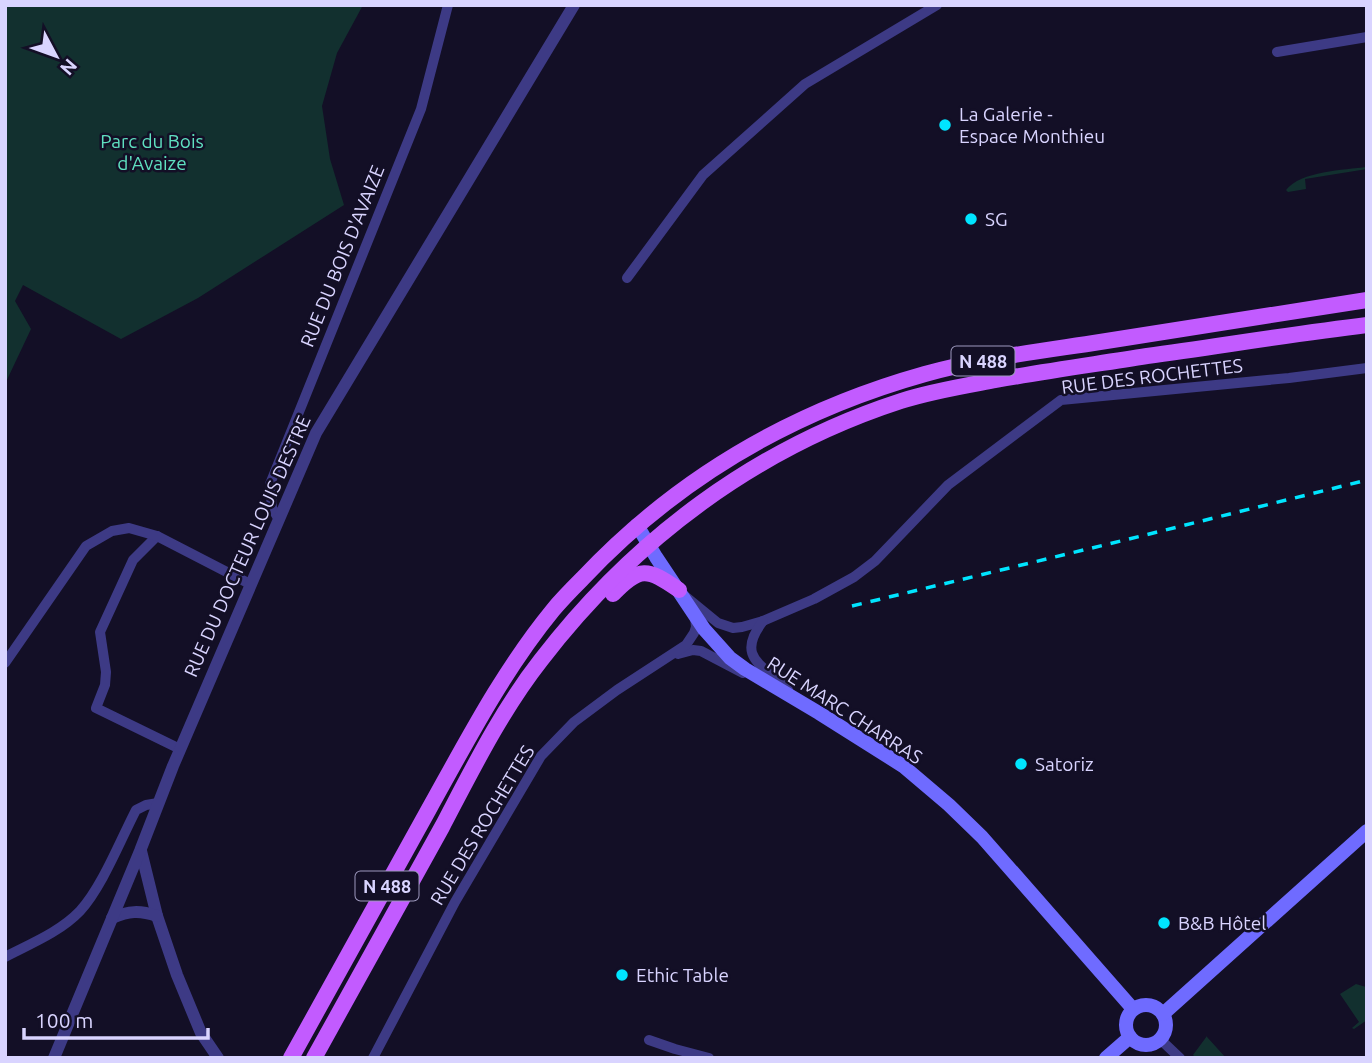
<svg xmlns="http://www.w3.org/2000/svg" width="1372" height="1063" viewBox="0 0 1372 1063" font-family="Ubuntu,sans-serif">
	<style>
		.green { fill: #12302f }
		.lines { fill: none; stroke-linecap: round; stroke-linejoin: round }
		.minor { stroke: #3d3a85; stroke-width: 10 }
		.tertiary { stroke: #3d3a85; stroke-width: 12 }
		.secondary { stroke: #6f6bff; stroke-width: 14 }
		.primary { stroke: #c25bff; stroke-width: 16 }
		.rail { stroke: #00e5ff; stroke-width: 3.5; stroke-dasharray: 10 9; stroke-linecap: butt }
		.poi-dot { fill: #00e5ff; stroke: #130f26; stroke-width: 2.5 }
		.labels { text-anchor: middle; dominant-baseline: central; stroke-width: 5; stroke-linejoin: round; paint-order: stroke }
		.shield { fill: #130f26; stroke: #9e99be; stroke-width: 2 }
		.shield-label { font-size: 18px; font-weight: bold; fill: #d9d4ff }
		.poi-label { font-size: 19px; fill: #d9d4ff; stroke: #130f26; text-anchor: start }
		.park-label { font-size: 19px; fill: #5fe0c0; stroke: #130f26 }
		.street-label { font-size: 19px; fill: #d9d4ff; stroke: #130f26 }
	</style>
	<rect width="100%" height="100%" fill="#130f26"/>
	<g class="green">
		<polygon points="5,5 363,5 337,53 322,106 330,159 344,205 198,298 121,339 23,285 15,301 31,329 5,384"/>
		<path d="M1367,167V169L1305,179L1306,189L1288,192L1286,190C1301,171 1344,170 1367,167Z"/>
		<polygon points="1356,984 1366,987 1367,990 1367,1020 1354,1029 1352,1028 1359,1022 1340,994"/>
		<polygon points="1207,1036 1207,1037 1226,1058 1196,1058 1193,1055"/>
	</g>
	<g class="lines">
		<g class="minor">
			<polyline points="1277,52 1367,37"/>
			<polyline points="627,278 703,175 805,84 937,5"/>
			<polyline points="278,518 272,508 270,484 421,109 448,5"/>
			<polyline points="157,536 133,560 100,632 106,672 105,685 96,708 180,749"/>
			<polyline points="685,596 718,623 733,628 742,627 763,621 814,599 854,577 875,561 948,485 1061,400 1289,378 1367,368"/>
			<path d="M763,621C734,659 765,665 788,690"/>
			<polyline points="678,654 693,650 701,651 743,673"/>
			<polyline points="5,663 86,546 112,531 129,528 157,536 250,584"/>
			<path d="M5,957C30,944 60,932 80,911C102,887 120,841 136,810L146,805L158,803"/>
			<polyline points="1160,1039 1180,1058"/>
			<polyline points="649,1040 675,1049 709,1058"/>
			<polyline points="373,1058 455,902 541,756 574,722 617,690 686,645 694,633 696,627 695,617"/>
		</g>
		<g class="tertiary">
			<polyline points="141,851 157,916 177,975 201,1033 218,1058"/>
			<path d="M112,918C129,911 139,910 157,916"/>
			<polyline points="54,1058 140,851 173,766 316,433 574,5"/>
		</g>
		<g class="secondary">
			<polyline points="637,525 656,557 704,629 730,658 745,669 819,713 903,766 949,805 982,837 1133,1009"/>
			<circle cx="1146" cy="1025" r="20"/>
			<polyline points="1163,1014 1367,831"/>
			<polyline points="1106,1058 1130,1037"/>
		</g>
		<g class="primary">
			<path d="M613,594C640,566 647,568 679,590"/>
			<path d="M291,1058C337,975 383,892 429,809C467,741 503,671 553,610C562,599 572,589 582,579C676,479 793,411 925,374C982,358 1042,351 1100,342C1189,328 1278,314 1367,300"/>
			<path d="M314,1058C357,981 400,904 442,827C472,770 501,711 541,660C634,539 756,448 901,401C932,391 964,386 996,380C1046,371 1097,364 1147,356C1220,346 1293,334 1367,325"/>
		</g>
		<polyline class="rail" points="852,606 1125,540 1367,480"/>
	</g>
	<g class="poi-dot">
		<circle cx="945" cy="125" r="7"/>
		<circle cx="971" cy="219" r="7"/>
		<circle cx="1021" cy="764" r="7"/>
		<circle cx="1164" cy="923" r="7"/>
		<circle cx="622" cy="975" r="7"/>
	</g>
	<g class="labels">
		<g class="shield">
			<rect x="951.5" y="346.5" width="63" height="29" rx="5"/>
			<rect x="355.5" y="871.5" width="63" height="29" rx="5"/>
		</g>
		<g class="shield-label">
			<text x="983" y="361">N 488</text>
			<text x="387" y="886">N 488</text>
		</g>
		<g class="poi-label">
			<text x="959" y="114">La Galerie -<tspan x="959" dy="22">Espace Monthieu</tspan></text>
			<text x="985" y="219">SG</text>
			<text x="1035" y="764">Satoriz</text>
			<text x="1178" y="923">B&amp;B Hôtel</text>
			<text x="636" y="975">Ethic Table</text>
		</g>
		<g class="park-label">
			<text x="152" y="141">Parc du Bois<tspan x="152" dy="22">d'Avaize</tspan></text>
		</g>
		<g class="street-label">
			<text transform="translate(342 256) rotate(-68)">RUE DU BOIS D'AVAIZE</text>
			<text transform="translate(1152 376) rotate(-7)">RUE DES ROCHETTES</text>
			<text transform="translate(247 546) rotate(-66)">RUE DU DOCTEUR LOUIS DESTRE</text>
			<text transform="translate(845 710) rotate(33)">RUE MARC CHARRAS</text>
			<text transform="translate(482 825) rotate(-59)">RUE DES ROCHETTES</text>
		</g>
	</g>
	<rect width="1372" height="1063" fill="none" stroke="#d9d4ff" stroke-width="14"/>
	<g transform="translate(56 56) rotate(131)" stroke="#130f26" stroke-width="5" paint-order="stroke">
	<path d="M0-5L12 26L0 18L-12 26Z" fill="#d9d4ff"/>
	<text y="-10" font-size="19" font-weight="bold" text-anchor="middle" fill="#d9d4ff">N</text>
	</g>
	<path d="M24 1028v10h184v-10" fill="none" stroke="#d9d4ff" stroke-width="3.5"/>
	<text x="35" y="1028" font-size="21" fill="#d9d4ff" stroke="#130f26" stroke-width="5" paint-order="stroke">100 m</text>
</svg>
